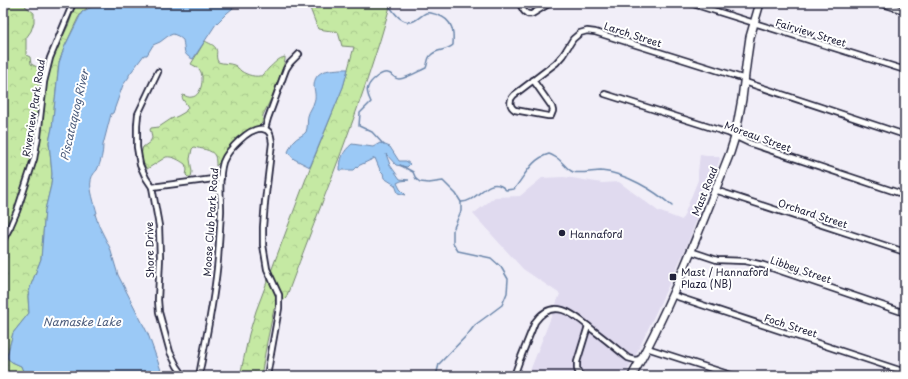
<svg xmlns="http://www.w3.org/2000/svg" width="908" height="379" viewBox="0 0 908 379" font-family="'Playpen Sans',sans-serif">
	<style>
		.built { fill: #e0daef }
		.forest { fill: url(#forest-crowns); stroke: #74866f }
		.water { fill: #9bc9f6; stroke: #6b86ab }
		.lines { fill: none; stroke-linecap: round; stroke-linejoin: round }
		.stream { stroke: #6b86ab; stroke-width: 1.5 }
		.minor-casing { stroke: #22223b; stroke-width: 8 }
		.secondary-casing { stroke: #22223b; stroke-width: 10 }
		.minor { stroke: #fff; stroke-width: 4.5 }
		.secondary { stroke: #fff; stroke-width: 7 }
		.poi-dot { fill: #22223b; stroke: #fff; stroke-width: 1.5 }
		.labels { text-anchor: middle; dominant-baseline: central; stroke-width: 4; stroke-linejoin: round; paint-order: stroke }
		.street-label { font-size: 10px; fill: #22223b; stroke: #fff }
		.poi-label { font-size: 10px; fill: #22223b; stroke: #fff; text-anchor: start }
		.water-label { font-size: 11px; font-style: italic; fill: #4c5c7c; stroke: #fff }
	</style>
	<defs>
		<pattern id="forest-crowns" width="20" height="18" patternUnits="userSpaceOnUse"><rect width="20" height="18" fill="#c5e9a3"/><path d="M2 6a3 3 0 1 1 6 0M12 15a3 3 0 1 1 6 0" fill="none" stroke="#a9c88d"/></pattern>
	</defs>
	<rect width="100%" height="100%" fill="#f1eef8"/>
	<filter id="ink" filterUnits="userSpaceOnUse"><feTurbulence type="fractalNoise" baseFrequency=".025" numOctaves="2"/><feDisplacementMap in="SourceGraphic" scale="8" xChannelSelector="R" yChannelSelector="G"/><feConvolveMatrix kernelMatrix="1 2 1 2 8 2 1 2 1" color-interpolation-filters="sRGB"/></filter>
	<g filter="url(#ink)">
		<polygon class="built" points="700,154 719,157 720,159 685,250 633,361 624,376 528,376 560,294 523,269 473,214 495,197 520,196 542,178 563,177 572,178 602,183 619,182 658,211 682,220 698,180 698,172"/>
		<g class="forest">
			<polygon points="3,3 29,3 25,6 34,13 34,22 31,31 26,38 26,55 30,57 31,64 41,69 49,71 52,58 69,24 76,3 83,3 87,8 82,12 78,18 64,48 59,63 52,128 49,142 52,174 51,185 45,210 41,259 31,285 28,296 29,313 13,333 7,356 12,362 21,366 23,371 24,376 3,376"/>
			<path d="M308,3H391C363,104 322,200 286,298L274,309L267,342L261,376H240L249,334L256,311L310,168L343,87L354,47L342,46L338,32L318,29Z"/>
			<path d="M205,41C208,43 215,45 216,49C218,52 215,56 218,62C224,64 229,63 234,65C237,66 239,69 241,71C247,75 256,78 263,75C265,73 267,70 269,68C274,64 278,58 285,57V60L283,68L271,99L263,115L262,123L258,127L250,129L236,138L233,143L223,155L220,162L216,166C216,163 216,159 215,156C212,149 200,149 194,147L192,149L190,159L192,172L191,177H188L186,175L187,170L185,164C179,160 173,156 166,157L147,169C142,163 140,154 143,147L150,142L152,138L151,132L150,130L151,128L159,127L171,119L178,116L185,112L188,107L182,98L183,95C186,96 189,98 192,97C202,96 205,75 199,69C197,67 193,65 191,64Z"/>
		</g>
		<g class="water">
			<path d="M99,3H239L227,13L216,24L193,59C182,55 185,49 183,40L178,36L173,34L168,36L160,42L153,45L147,55H144L129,75V77L123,85L113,113L111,114L103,145C103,153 101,162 97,170C94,173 91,177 91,181C89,188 95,205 97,213L95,214L99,226L110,248L118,275L148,334L163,376H24L23,371L21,366L12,362L8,359L7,356L13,333L29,313L28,296L31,285L41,259L45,210L51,185L52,174L49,142L52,128L59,63L64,48L82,12Z"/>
			<path d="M341,69H348L343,87L310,167L294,159L288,152C290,148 291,144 294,141C297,137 303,136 306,132C308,127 307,121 308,116C309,111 313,107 314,102C316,97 315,93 314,87C314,70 328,70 341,69Z"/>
			<path d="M380,143L390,147L399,161H406L410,164L407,167L396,165L386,154L390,165L400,179L409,180L401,181L397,183L400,189L406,195L398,193L395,185L384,178L383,173L380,170L375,158L358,166L354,170H340C340,159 343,151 352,144L373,147Z"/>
		</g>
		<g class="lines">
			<g class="stream">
				<path d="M384,145L372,132L359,126L360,113L371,102C369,98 366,91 368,87C370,81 382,71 388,73C393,74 394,79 399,79C406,79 419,71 426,68C428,64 427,58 431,55C436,49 447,51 453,45C454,32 453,20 438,15C434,14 430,12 426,13C421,15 416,22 410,22C399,22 393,10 387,3"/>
				<polyline points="400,165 413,172 416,179 420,182 429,183 443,181 456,194 461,202 461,211 453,230 453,243 458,251 491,258 501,267 508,279 507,293 502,305 490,314 475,325 468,334 439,364 436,376"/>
				<path d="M461,202C476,203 487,178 501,186C503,187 505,189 506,190L514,189C525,176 531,159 549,154C552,155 555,157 557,158C563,162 567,170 573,172C579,174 594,171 601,171C625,173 654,190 672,206"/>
			</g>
			<defs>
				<g id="minor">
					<path d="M520,3C522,9 525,16 532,14L550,3"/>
					<polyline points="690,3 905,70"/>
					<polyline points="880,3 905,11"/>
					<polyline points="158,72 138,114 137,125 137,147 140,165 146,178 152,187 159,226 160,257 158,300 159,312 170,352 177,366 184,376"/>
					<path d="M533,80L552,107L553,111L551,116H548L515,110C509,106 509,100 514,95L556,63L563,55L573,39L580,33L587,31L595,32L745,79"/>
					<polyline points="745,82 905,135"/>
					<polyline points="605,94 728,133 749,143 905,195"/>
					<polyline points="265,129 268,118 286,69 290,63 299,54"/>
					<polyline points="152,187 221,178"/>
					<polyline points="715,190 905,252"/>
					<polyline points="3,240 10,227 17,211 34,159 38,136 44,82 50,58 73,3"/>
					<polyline points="690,251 717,260 745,261 763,265 905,313"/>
					<polyline points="672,295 905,372"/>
					<polyline points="647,348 734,376"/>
					<path d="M199,376C206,337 215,298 218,259C219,243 220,227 221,211C221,195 218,178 223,162C228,150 249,127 263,129C271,130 271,137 272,143L265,202L263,227V245L267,269L279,295V308L267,376"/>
					<path d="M514,376L519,362L535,322C554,295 576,316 593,330C605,339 617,349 628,358L635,360L641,359"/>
					<polyline points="580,376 577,369 577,362 588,326"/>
				</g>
				<path id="secondary" d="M632,376C672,305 700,228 730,153L735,137L742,99L747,58L750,37L760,3"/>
			</defs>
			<use href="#minor" class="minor-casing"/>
			<use href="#secondary" class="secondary-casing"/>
			<use href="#minor" class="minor"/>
			<use href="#secondary" class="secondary"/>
		</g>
	</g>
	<g class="poi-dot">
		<circle cx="562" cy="233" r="4"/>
		<rect x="669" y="273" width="8" height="8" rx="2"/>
	</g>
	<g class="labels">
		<g class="street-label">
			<text transform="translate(811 32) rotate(17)">Fairview Street</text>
			<text transform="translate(633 34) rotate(18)">Larch Street</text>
			<text transform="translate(33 108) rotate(-81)">Riverview Park Road</text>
			<text transform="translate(758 136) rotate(20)">Moreau Street</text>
			<text transform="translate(704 191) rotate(-68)">Mast Road</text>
			<text transform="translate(813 213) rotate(18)">Orchard Street</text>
			<text transform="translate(210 222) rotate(-86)">Moose Club Park Road</text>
			<text transform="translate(149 250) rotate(-91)">Shore Drive</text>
			<text transform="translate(801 269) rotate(19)">Libbey Street</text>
			<text transform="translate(791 325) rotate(18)">Foch Street</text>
		</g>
		<g class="poi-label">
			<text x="570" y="233">Hannaford</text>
			<text x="681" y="271">Mast / Hannaford<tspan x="681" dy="12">Plaza (NB)</tspan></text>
		</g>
		<g class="water-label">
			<text transform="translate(74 115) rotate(-77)">Piscataquog River</text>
			<text x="82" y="321">Namaske Lake</text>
		</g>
	</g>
	<rect width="908" height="379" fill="none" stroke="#fff" stroke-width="16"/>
	<rect x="8" y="8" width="892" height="363" fill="none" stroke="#22223b" stroke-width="1.5" filter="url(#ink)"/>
</svg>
